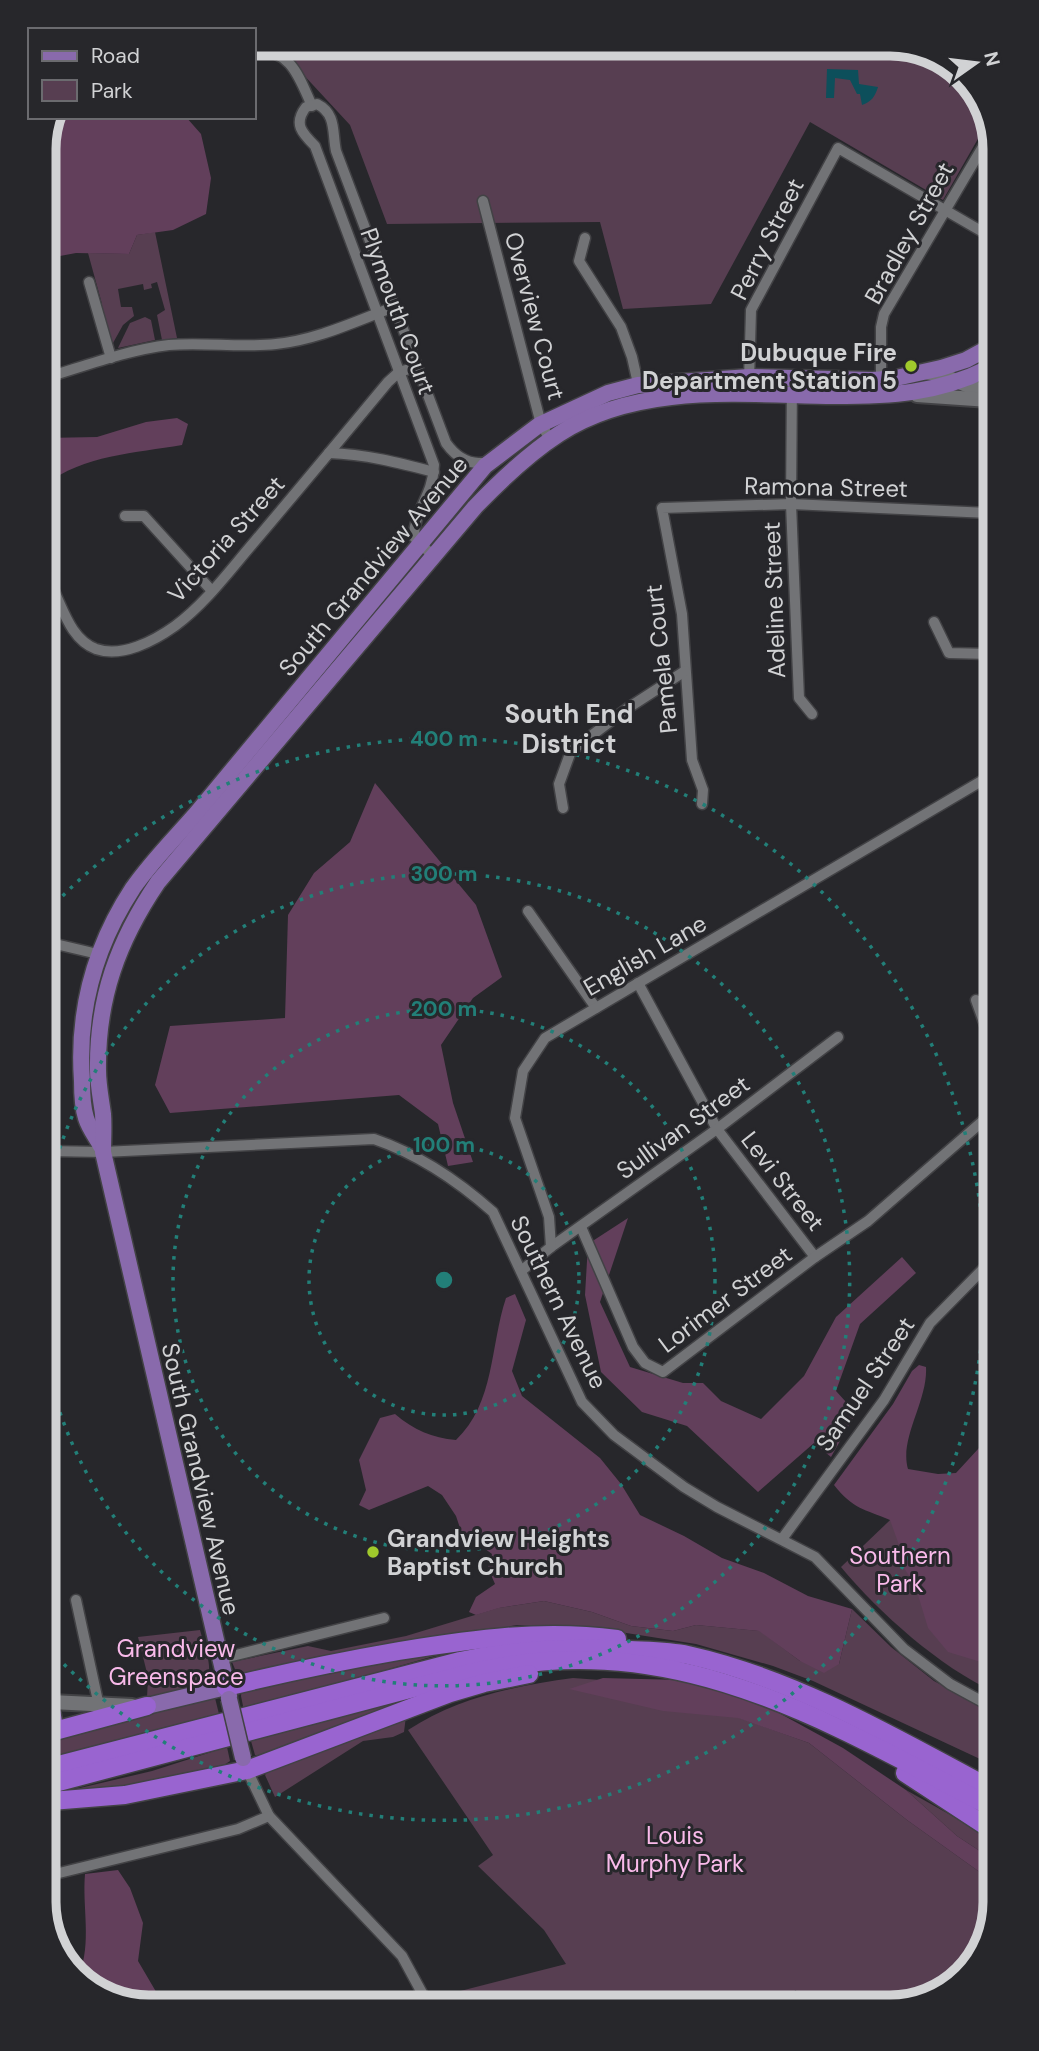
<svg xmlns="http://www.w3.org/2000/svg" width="1039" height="2051" viewBox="0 0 1039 2051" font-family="'DM Sans',sans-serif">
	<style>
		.green { fill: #573e51 }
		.forest { fill: #623f5b }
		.water { fill: #0d4f5b }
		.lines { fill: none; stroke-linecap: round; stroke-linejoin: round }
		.street-casing { stroke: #424245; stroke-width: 13 }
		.secondary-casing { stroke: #424245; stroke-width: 18 }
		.primary-casing { stroke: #424245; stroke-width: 19 }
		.highway-casing { stroke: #424245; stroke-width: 21 }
		.street { stroke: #727376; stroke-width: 10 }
		.secondary { stroke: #727376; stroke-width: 14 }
		.primary { stroke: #896aac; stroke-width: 16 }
		.highway { stroke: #9964d0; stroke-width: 18 }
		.primary-bridge-casing { stroke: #424245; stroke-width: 19; stroke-linecap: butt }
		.primary-bridge { stroke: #896aac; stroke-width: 16 }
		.ring { fill: none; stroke: #227f78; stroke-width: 3.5; stroke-dasharray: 3.5 7 }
		.poi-dot { fill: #a0c92c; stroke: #27272b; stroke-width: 2.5 }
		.labels { text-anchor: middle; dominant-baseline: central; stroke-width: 6; stroke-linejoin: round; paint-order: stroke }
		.street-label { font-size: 24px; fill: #d1d2d4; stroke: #27272b }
		.poi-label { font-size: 24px; font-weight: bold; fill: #d1d2d4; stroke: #27272b; text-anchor: end }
		.park-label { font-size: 24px; fill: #f9baea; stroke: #27272b }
		.neighbourhood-label { font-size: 26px; font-weight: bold; fill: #d1d2d4; stroke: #27272b }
		.rim { fill: none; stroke: #d1d2d4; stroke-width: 9 }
		.centre { fill: #227f78; stroke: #27272b; stroke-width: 3.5 }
		.ring-label { font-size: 21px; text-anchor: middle; font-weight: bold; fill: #227f78; stroke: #27272b; stroke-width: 6; stroke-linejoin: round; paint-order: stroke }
	</style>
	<rect width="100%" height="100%" fill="#27272b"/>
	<g class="green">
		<polygon points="275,44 898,44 954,65 987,109 987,123 943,200 810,122 711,304 623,309 600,222 387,224 350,125"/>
		<polygon points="155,232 177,338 162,340 157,315 165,310 157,282 151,284 152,288 144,290 143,284 118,289 121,307 132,307 134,316 123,325 113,343 107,339 101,312 102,304 88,253 129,254 137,235"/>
		<polygon points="145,317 151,320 155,340 118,348 130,323"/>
		<path d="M910,1501L994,1626V1692C940,1667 879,1613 841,1567Z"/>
		<polygon points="544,1601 592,1612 631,1626 673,1631 696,1625 760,1631 800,1661 839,1664 852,1609 891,1647 934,1681 994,1713 995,1766 813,1681 773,1666 696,1644 601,1629 517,1625 237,1674 232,1662 308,1646 331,1651 406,1636 498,1608"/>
		<path d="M200,1630C204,1646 216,1672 204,1684L147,1698L148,1677L138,1637Z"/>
		<polygon points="465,1647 244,1711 241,1696 242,1687"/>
		<path d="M573,1678L642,1683L809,1743L907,1820L995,1883V1903L977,1961L930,1999L798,2001L796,1990L779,2001L439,2004L437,1997L566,1964L544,1930L478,1866L493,1855L408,1730C458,1697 515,1686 573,1678Z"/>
		<polygon points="428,1692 264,1755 255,1755 251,1741"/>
		<polygon points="214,1694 219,1714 51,1758 51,1737"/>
		<polygon points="406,1716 404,1732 393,1737 363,1741 275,1797 265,1775 270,1768"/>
		<polygon points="227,1747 230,1761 221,1767 153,1784 59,1793 152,1771"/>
		<polygon points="906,1790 995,1840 995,1861 957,1836"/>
	</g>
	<g class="forest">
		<polygon points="55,117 186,117 201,134 211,178 206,214 173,230 137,235 129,254 76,253 44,259 44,142"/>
		<path d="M177,418L188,424L182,445C136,453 83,455 45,485V438L97,437L146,422Z"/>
		<polygon points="375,783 476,905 502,977 473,998 441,1045 453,1103 473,1162 448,1166 438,1124 399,1095 170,1113 155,1085 170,1026 285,1018 288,915 314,873 350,842"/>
		<polygon points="628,1218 600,1302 630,1367 683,1383 703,1383 721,1401 761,1419 804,1376 836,1317 902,1257 916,1273 860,1324 836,1391 856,1413 831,1457 814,1443 758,1492 687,1426 642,1412 601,1372 585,1295 588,1244"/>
		<path d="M515,1294L526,1320L512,1371L522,1396L600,1458L621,1484L640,1515L684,1536L722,1558L764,1573L808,1596L852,1609L839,1664L824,1673L800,1661L759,1631L696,1625L673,1631L631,1626L592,1612L544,1601L499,1608L476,1615L469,1612L476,1597L495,1584L488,1568L492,1554L461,1531L456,1516L442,1495L428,1486L369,1510L359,1505L366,1490L359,1460L380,1418L395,1414C414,1430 432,1438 456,1440C495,1403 490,1346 506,1298Z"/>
		<path d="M919,1365L926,1367C928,1401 899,1438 908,1469L938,1474L956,1473L979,1448L993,1443V1455L987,1459L980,1471V1489L981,1511L994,1532V1666L948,1652L928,1628L915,1585L902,1565L899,1545L890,1520C864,1509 853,1509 834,1485L893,1404L912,1371Z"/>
		<polygon points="603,1678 680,1680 738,1694 779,1713 843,1748 906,1790 957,1836 995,1861 995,1883 907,1820 809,1743 738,1718 663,1711 569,1689"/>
		<path d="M118,1870L130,1888L143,1923L138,1961L165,2007H142L90,1989L79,1975C92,1943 82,1907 85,1874Z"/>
	</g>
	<path class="water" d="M827,69L858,70L859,84L878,87C875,97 871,102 862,105L860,94H857L850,80L835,78L834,98H826Z"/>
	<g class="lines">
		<defs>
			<g id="street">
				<path d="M254,49C292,51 298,75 312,106"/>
				<polyline points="483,201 541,424 551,441"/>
				<polyline points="585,238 579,261 621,327 632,357 639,388"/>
				<polyline points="89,282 111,358"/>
				<path d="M45,378C85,366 127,350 169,345C205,342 241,348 276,344C317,340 356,321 394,307"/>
				<polyline points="792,378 791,504 799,698 812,714"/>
				<polyline points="749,381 751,310 838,148 988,235"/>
				<polyline points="881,382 881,327 884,314 988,138"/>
				<path d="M329,453C365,454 400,463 434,472"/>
				<polyline points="125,516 144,516 212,591"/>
				<path d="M434,557L414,537C414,509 433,497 434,465L315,146C302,133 293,124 306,107L317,104C337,114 332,133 336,151L446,443C456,457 470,466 487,462"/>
				<path d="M54,591C64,612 72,640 96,649C122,658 154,641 175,626C206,603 230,570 255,541C300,488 344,435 388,382L399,372L416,367"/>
				<polyline points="934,622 949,653 990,654"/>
				<polyline points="702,804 703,790 692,760 682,614 662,508 791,504 989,513"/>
				<polyline points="563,808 559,784 571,751 628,708 685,671"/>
				<polyline points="528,911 596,1008"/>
				<polyline points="47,942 102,955"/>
				<polyline points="638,983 717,1129 815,1257"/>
				<polyline points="976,1000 991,1042"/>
				<path d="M48,1151L103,1152L374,1139C418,1154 458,1181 493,1212L582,1402L614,1435L684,1487L717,1507L815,1557L904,1649L950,1684L994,1708"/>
				<polyline points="581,1227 633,1347 645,1363 663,1372 815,1257 868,1221 992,1113"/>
				<polyline points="551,1247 717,1129 838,1037"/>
				<polyline points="521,1271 551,1247 549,1217 515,1118 523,1071 545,1038 990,776"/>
				<polyline points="782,1539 884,1400 930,1323 992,1260"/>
				<polyline points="76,1600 99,1706"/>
				<polyline points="220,1659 384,1618"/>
				<polyline points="247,1770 269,1816 402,1956 428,2004"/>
				<polyline points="51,1875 238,1829 269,1816"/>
			</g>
			<g id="secondary">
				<polyline points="924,372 939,374 989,394"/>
				<polyline points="917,395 989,400"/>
				<polyline points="51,1702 132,1706"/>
			</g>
			<g id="primary">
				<path d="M101,1146C96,1137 89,1128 86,1118C82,1106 82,1093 82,1081C77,1012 95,946 133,888C151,862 174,839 195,815L485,466L539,425L608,393L638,385L749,377L873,380L896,378L941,368L966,360L988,348"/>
				<path d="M229,1696L103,1152C103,1139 104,1126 103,1114C101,1099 98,1085 98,1070C97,998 118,941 158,882L475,507C501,480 528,454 559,434C639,382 744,395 834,396C890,396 937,394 989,368"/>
				<polyline points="147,1706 226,1687"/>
			</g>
			<g id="highway">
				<path d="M226,1687C284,1673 341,1661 399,1651C474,1639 542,1629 617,1639"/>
				<polyline points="51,1710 53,1722 51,1728"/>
				<polyline points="51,1732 147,1706"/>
				<path d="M51,1767L460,1661C517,1649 572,1647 630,1650C649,1651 669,1651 688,1655C796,1679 898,1739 995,1791"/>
				<polyline points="905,1773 995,1832"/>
				<path d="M51,1784L474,1672C674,1626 825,1720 995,1809"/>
				<polyline points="51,1801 125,1795 247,1770 450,1693 484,1683 529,1674"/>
			</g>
		</defs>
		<use href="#street" class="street-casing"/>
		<use href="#secondary" class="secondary-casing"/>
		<use href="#primary" class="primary-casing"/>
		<use href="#highway" class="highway-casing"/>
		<use href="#street" class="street"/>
		<use href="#secondary" class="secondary"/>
		<use href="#primary" class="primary"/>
		<use href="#highway" class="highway"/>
		<defs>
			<polyline id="primary-bridge" points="229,1699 243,1758"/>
		</defs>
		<use href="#primary-bridge" class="primary-bridge-casing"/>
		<use href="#primary-bridge" class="primary-bridge"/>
	</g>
	<g class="ring">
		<circle cx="444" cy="1280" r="135"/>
		<circle cx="444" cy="1280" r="271"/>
		<path d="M48 1189A406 406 0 1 1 49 1375"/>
		<path d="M48 911A541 541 0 1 1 52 1652"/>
	</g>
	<g class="poi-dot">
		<circle cx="911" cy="366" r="7"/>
		<circle cx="373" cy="1552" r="7"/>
	</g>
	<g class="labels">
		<g class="street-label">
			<text transform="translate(909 233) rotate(-61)">Bradley Street</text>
			<text transform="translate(767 239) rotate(-63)">Perry Street</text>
			<text transform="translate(398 311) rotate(70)">Plymouth Court</text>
			<text transform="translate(535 316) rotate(75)">Overview Court</text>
			<text transform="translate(826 487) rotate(1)">Ramona Street</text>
			<text transform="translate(226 539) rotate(-48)">Victoria Street</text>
			<text transform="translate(373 566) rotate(-50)">South Grandview Avenue</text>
			<text transform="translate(774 600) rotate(-92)">Adeline Street</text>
			<text transform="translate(661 659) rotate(-96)">Pamela Court</text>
			<text transform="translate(645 955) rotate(-30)">English Lane</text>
			<text transform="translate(683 1127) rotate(-36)">Sullivan Street</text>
			<text transform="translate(783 1181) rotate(52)">Levi Street</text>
			<text transform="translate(725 1299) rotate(-37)">Lorimer Street</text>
			<text transform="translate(559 1302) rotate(64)">Southern Avenue</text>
			<text transform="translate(865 1384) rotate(-56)">Samuel Street</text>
			<text transform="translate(201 1479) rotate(77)">South Grandview Avenue</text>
		</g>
		<g class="poi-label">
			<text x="897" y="352">Dubuque Fire<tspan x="897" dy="28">Department Station 5</tspan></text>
			<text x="387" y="1538" text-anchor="start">Grandview Heights<tspan x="387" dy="28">Baptist Church</tspan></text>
		</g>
		<g class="park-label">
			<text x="900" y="1555">Southern<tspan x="900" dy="28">Park</tspan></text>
			<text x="176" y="1648">Grandview<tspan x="176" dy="28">Greenspace</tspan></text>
			<text x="675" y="1835">Louis<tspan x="675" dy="28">Murphy Park</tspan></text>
		</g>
		<g class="neighbourhood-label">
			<text x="569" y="714">South End<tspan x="569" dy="30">District</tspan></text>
		</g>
	</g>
	<path d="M0 0H1039V2051H0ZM149 56H890A93 93 0 0 1 983 149V1902A93 93 0 0 1 890 1995H149A93 93 0 0 1 56 1902V149A93 93 0 0 1 149 56Z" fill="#27272b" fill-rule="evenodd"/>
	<path class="rim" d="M149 56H890A93 93 0 0 1 983 149V1902A93 93 0 0 1 890 1995H149A93 93 0 0 1 56 1902V149A93 93 0 0 1 149 56Z"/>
	<circle cx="444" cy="1280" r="10" class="centre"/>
	<g class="ring-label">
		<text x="444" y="746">400 m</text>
		<text x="444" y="881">300 m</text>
		<text x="444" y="1016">200 m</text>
		<text x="444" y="1152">100 m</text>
	</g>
	<rect x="28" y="28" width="228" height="91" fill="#27272b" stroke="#6b6b6f" stroke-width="2"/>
	<rect x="42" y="51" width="35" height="10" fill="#896aac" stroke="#6b6b6f" stroke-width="2"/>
	<text x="91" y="63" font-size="21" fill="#d1d2d4">Road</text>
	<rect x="42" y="80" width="35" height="21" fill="#573e51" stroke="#6b6b6f" stroke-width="2"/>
	<text x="91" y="98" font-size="21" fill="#d1d2d4">Park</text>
	<g transform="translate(976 63) rotate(76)" stroke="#27272b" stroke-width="5" paint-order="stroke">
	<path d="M0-5L12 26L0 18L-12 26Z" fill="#d1d2d4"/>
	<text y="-10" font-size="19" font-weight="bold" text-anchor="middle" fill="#d1d2d4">N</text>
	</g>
</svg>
